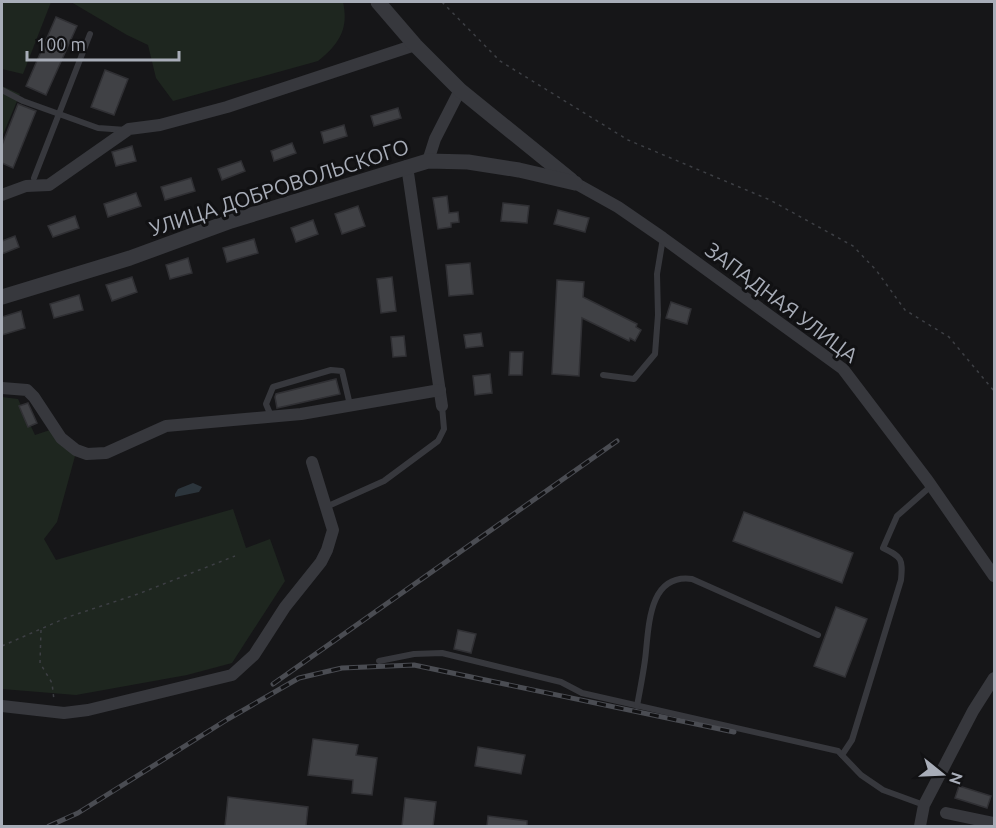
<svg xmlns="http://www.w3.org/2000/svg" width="996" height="828" viewBox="0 0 996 828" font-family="Ubuntu,sans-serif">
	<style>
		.green { fill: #1e261f }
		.water { fill: #2c353c }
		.building { fill: #404145; stroke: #303034; stroke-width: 1.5 }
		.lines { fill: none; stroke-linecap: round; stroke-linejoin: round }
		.path { stroke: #3d3f44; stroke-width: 1.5; stroke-dasharray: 3 4.5; stroke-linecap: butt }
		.service { stroke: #37383d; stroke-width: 6 }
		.minor { stroke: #37383d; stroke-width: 12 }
		.tertiary { stroke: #37383d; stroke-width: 15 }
		.rail-casing { stroke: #4a4c52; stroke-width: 5 }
		.rail { stroke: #111113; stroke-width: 3; stroke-dasharray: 9; stroke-linecap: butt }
		.labels { text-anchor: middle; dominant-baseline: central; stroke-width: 6; stroke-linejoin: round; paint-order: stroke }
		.street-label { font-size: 21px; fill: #a8adb8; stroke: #111113 }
	</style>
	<rect width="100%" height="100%" fill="#161618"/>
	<g class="green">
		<polygon points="2,2 51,2 23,74 2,69"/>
		<path d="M71,2H343C349,29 339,44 318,61L173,101L156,78L148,45L127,35Z"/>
		<polygon points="2,86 20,94 2,137"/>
		<polygon points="2,397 18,399 35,435 50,430 75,456 57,522 44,539 56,560 233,509 246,548 270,539 285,581 232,663 187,675 76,695 2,689"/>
	</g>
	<polygon class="water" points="193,483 202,487 199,492 175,497 175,494 178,489"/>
	<g class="building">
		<polygon points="56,17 77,26 46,95 26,86"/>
		<polygon points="105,70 128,79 114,115 91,107"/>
		<polygon points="18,104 36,111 13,168 2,163 2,145"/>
		<polygon points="398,108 401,118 374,126 371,116"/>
		<polygon points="344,125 347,136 324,143 321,132"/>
		<polygon points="292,143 296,153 274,161 271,151"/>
		<polygon points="132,146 136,161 116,166 112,152"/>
		<polygon points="241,161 245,171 222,180 218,169"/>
		<polygon points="191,178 195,191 165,200 161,187"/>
		<polygon points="136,193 141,206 108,217 104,204"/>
		<polygon points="447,196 449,213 458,212 459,222 451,223 451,227 438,229 433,198"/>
		<polygon points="503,203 529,206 527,223 501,221"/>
		<polygon points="358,206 365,226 342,234 335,214"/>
		<polygon points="558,210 589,218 585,232 554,224"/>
		<polygon points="75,216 79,228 53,237 48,226"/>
		<polygon points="313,220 318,234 296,242 291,228"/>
		<polygon points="15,236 19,247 2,254 2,241"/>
		<polygon points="254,239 258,253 227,262 223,248"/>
		<polygon points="188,258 192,273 170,279 166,265"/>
		<polygon points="470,263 473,294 449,296 446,265"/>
		<polygon points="132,277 137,292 112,301 106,285"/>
		<polygon points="392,277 396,311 381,313 377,279"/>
		<polygon points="557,280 584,282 583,297 637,324 636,327 641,330 635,341 630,338 629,341 582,318 579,376 552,374"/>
		<polygon points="79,295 83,310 54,318 50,304"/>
		<polygon points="671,302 691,309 687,324 666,318"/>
		<polygon points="21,311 25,328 2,335 2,317"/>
		<polygon points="481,333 483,346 466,348 464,335"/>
		<polygon points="404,336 406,356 393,357 391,337"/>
		<polygon points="510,352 523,352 522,375 509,375"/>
		<polygon points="490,374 492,393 475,395 473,376"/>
		<polygon points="336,379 340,394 277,408 275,397 276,394"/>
		<polygon points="28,403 37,423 28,427 19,406"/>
		<polygon points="744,512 853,553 842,583 733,541"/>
		<polygon points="836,607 867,619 845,677 814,666"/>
		<polygon points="458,630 476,634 471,653 454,649"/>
		<polygon points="313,739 358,745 356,755 377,758 372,795 352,793 353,780 308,775"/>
		<polygon points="478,747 525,755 521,774 475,766"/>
		<polygon points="959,786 991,796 987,808 955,798"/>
		<polygon points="228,797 308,807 306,826 225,826"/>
		<polygon points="405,798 436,802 433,826 402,826"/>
		<polygon points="488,816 527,821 527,826 487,826"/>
	</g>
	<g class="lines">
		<g class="path">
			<polyline points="442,2 500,61 628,140 770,200 853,246 876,270 905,310 949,337 994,391"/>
			<polyline points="41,630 40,663 52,683 54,700"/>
			<polyline points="2,646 68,617 138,594 235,556"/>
		</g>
		<g class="service">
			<polyline points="2,90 23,101 98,128 126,130"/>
			<polyline points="34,178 90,34"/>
			<polyline points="603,375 634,379 655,354 658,315 657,274 663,238"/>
			<polyline points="271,416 266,404 273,387 331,370 342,371 350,405"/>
			<polyline points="326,507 384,481 438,441 444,429 442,406"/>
			<polyline points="379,661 414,654 442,653 561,682 582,693 838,751 861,775 883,790 924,805"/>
			<path d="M637,706C640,690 643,675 645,660C649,630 647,573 692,579L818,635"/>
			<path d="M842,755L852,740L901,580C903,559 902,557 883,548L897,516L931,486"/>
		</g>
		<g class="minor">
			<polyline points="428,161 435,139 460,90"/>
			<polyline points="407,166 442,406"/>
			<polyline points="575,183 618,207 663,238 843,369 928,481 994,576"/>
			<polyline points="2,195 26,186 49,185 129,129 160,125 227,107 415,45"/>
			<polyline points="2,388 27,390 34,397 61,438 76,450 87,454 106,453 166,426 301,414 440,390"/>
			<polyline points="2,706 64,713 88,710 232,675 254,655 285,607 321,562 327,550 333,530 312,462"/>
			<polyline points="946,813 994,823"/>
			<polyline points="920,826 924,805 973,711 994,678"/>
		</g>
		<g class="tertiary">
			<polyline points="378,2 415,45 460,90 571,180"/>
			<polyline points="2,297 130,258 231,221 428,161 468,162 519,170 575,183"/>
		</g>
		<defs>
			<g id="rail">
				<polyline points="273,684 617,441"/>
				<polyline points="49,826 78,813 228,719 299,678 342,668 414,665 734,732"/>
			</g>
		</defs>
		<use href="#rail" class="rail-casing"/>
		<use href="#rail" class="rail"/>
	</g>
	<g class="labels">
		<g class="street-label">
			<text transform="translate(279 187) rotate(-18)">УЛИЦА ДОБРОВОЛЬСКОГО</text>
			<text transform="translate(782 302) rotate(37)">ЗАПАДНАЯ УЛИЦА</text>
		</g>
	</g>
	<rect width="996" height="828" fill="none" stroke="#a8adb8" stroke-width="6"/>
	<g transform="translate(942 774) rotate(108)" stroke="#111113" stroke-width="4.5" paint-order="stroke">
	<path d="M0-4.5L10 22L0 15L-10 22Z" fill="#a8adb8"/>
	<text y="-9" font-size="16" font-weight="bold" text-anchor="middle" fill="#a8adb8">N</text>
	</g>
	<path d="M27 51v9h152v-9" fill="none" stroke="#a8adb8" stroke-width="3"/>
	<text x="36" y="51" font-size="18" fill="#a8adb8" stroke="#111113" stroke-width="4.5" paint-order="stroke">100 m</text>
</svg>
